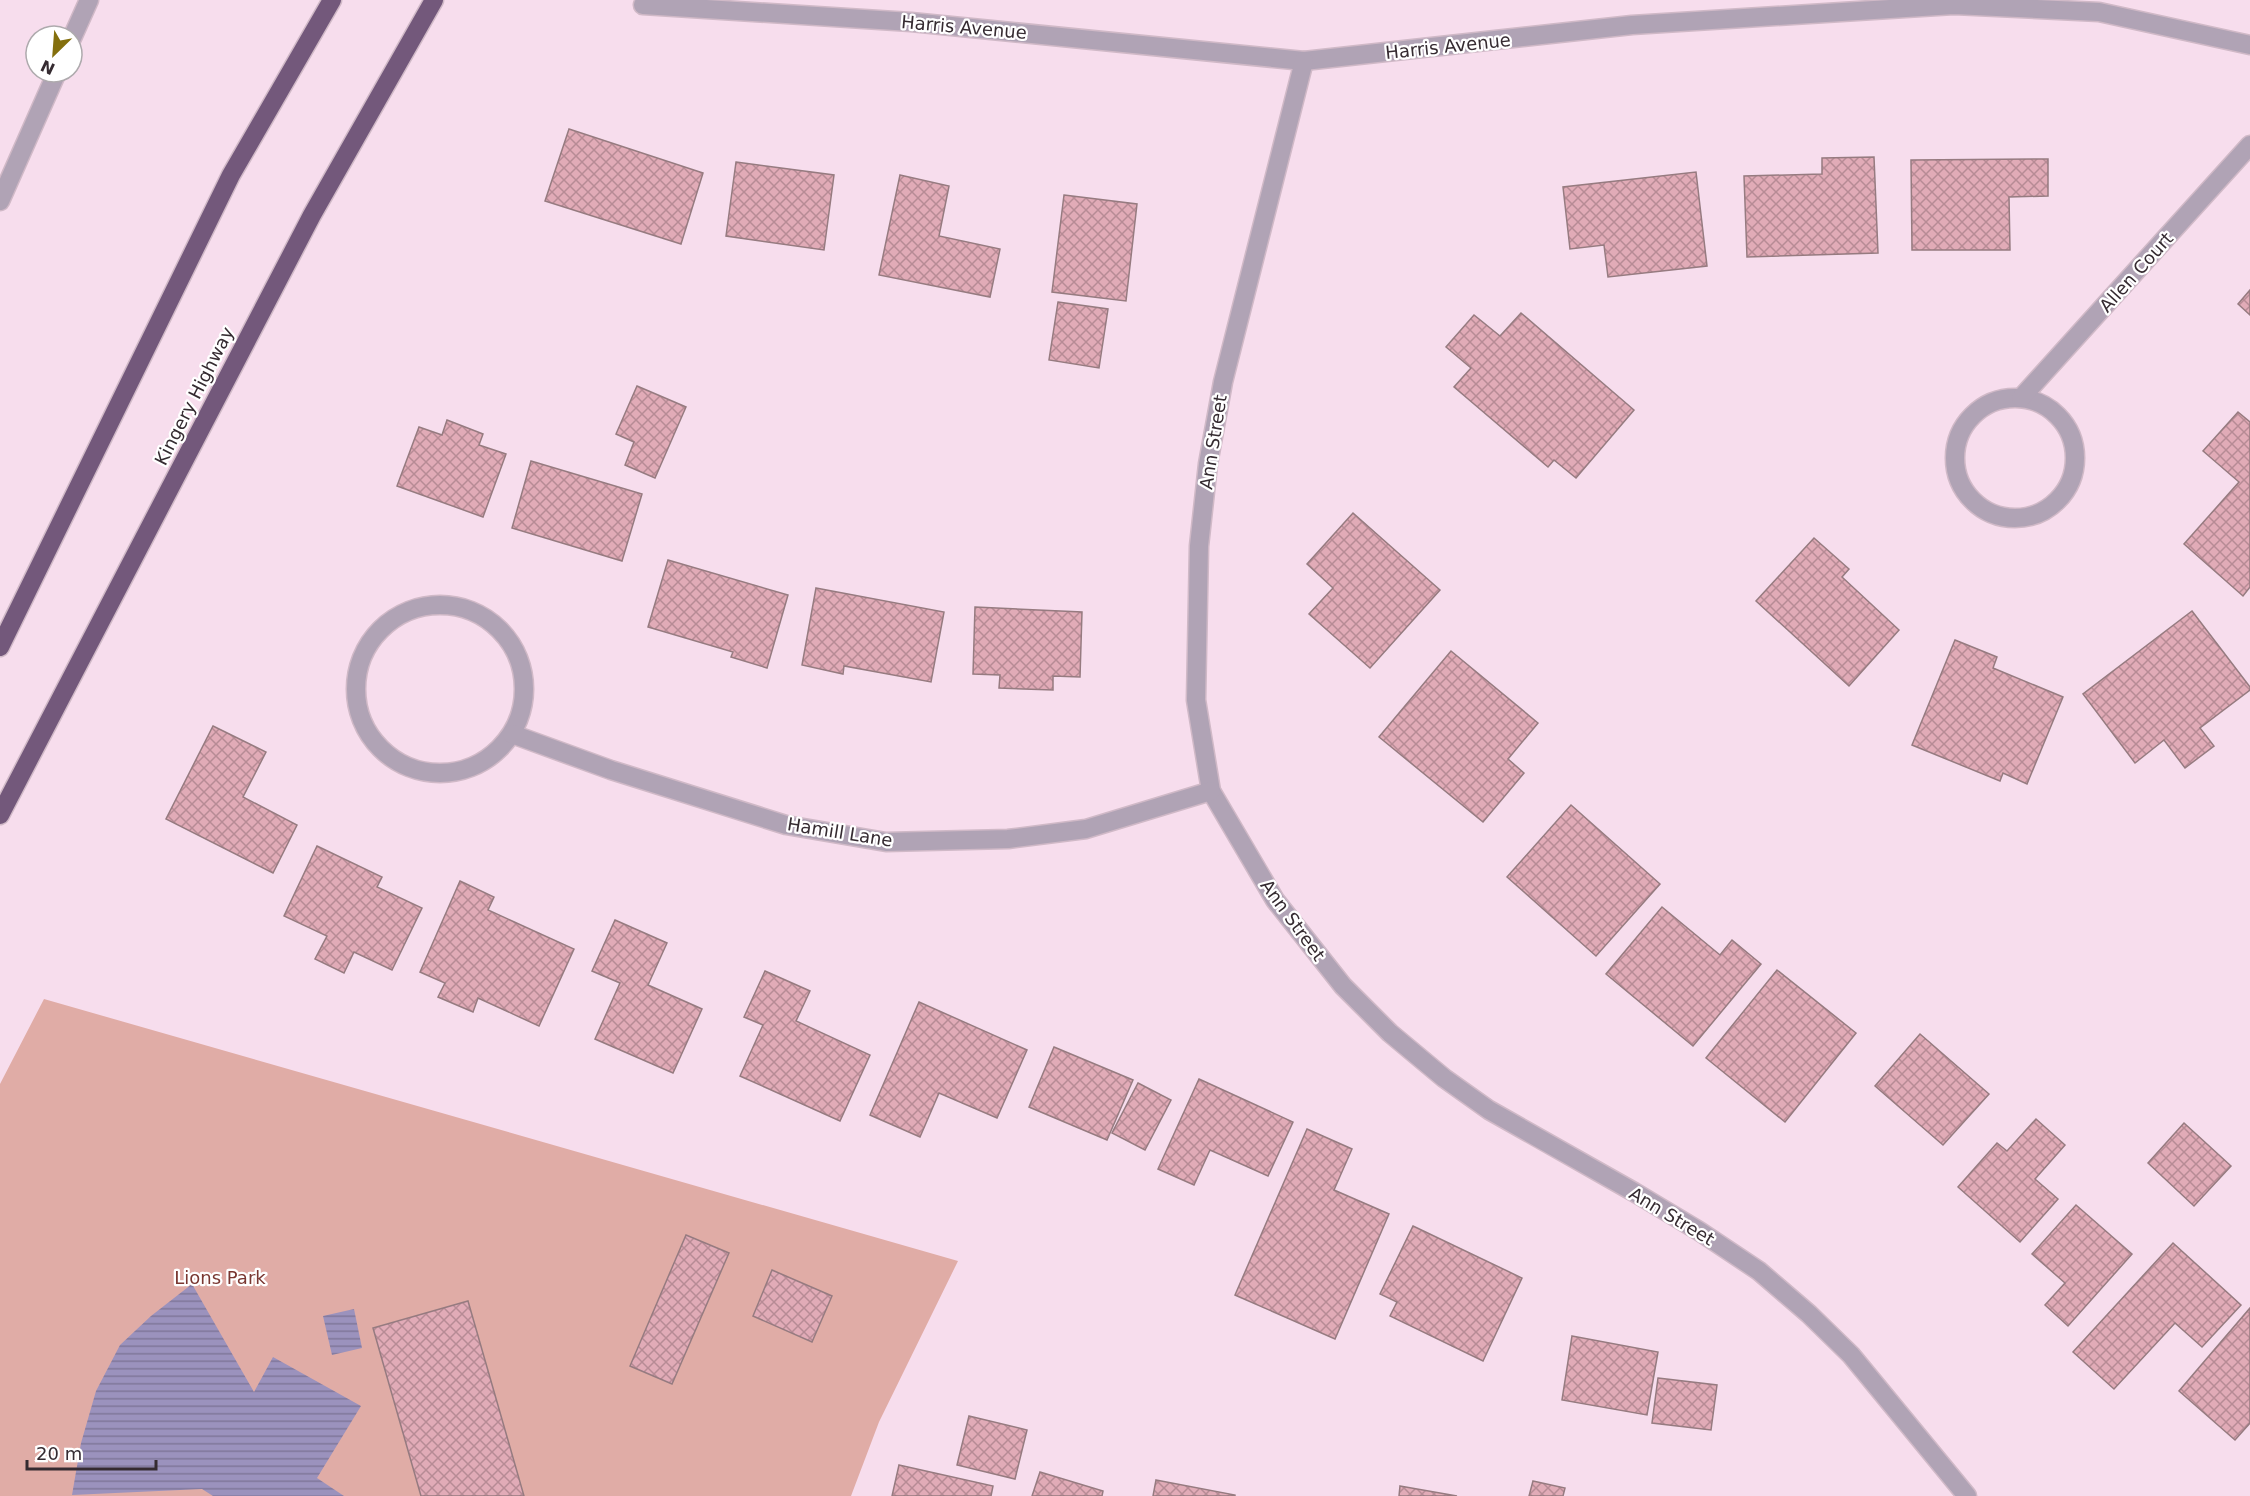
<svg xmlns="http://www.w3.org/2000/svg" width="2250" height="1496" viewBox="0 0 2250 1496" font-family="'DejaVu Sans',sans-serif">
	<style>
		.green { fill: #e0aca6 }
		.water { fill: url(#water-rules) }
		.building { fill: url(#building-cross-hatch); stroke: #967b80; stroke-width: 1.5 }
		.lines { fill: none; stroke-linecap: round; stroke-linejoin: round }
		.minor-casing { stroke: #d0b9c7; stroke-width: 21 }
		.highway-casing { stroke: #d0b9c7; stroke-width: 21 }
		.minor { stroke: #b0a3b5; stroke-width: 18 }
		.highway { stroke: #73587b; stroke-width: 18 }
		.labels { text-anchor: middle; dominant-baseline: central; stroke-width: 4.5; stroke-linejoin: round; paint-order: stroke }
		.street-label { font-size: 18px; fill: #352b31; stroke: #fff }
		.park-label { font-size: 18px; fill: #793731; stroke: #fff }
	</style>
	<defs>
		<pattern id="water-rules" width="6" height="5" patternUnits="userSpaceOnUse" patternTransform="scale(1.5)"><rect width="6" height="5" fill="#9b92bd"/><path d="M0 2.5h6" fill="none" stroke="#7f779a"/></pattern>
		<pattern id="building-cross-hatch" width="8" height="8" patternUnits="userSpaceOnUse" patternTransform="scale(1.5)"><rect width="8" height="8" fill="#e1abb7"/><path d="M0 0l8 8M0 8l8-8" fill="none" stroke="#b78b95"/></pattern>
	</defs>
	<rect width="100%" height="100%" fill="#f7dded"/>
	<polygon class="green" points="44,999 958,1261 879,1422 851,1496 0,1496 0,1084"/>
	<g class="water">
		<polygon points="192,1284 254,1392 273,1357 361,1406 317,1478 344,1496 213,1496 202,1489 72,1495 81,1443 96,1391 120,1345 151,1316"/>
		<polygon points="354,1309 362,1348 332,1355 323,1316"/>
	</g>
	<g class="building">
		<polygon points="569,129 703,173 681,244 545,201"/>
		<polygon points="1874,157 1878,253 1747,257 1744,176 1822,174 1822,158"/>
		<polygon points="2048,159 2048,196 2009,197 2010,250 1912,250 1911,160"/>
		<polygon points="736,162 834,175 824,250 726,236"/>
		<polygon points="1696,172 1707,266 1608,277 1604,245 1570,249 1563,187"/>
		<polygon points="900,175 949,186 939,236 1000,249 990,297 879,275"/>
		<polygon points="1064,195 1137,204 1126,301 1052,292"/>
		<polygon points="2250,290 2250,315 2238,304"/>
		<polygon points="1058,302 1108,309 1099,368 1049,360"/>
		<polygon points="1521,313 1634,410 1576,478 1554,460 1548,467 1454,387 1471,368 1446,347 1474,315 1500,336"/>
		<polygon points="637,386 686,407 655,478 625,465 634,442 616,434"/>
		<polygon points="2238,412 2250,422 2250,587 2243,596 2184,544 2239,482 2203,451"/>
		<polygon points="447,420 483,434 479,445 506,454 483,517 397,486 419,427 442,435"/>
		<polygon points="531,461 642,494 622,561 512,528"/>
		<polygon points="1353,513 1440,590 1370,668 1309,614 1333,588 1307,564"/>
		<polygon points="1814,538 1849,569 1842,577 1899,630 1849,686 1756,601"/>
		<polygon points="668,560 788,595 767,668 731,657 733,652 648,627"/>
		<polygon points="816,588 944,612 931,682 844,666 843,674 802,665"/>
		<polygon points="975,607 1082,612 1080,677 1053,676 1053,690 999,688 1000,675 973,674"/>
		<polygon points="2192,611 2250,687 2250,690 2200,728 2214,746 2185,768 2164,740 2135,763 2083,694"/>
		<polygon points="1955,640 1997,657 1993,668 2063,697 2027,784 2003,773 2000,781 1912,745"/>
		<polygon points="1451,651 1538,723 1508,759 1524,773 1483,822 1379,737"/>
		<polygon points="213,726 266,752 243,797 297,825 273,873 166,819"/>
		<polygon points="1571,805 1660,884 1596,956 1507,877"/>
		<polygon points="317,846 382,877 377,887 422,908 392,970 354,952 344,973 315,959 327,936 284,916"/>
		<polygon points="460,881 494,897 488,910 574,949 539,1026 478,998 473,1012 438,997 445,983 420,972"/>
		<polygon points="1662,907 1720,955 1732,940 1761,964 1693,1046 1606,974"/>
		<polygon points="615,920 667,943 648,985 702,1009 673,1073 595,1039 620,983 592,971"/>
		<polygon points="1777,970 1856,1033 1785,1122 1706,1058"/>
		<polygon points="765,971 810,991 796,1021 870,1055 840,1121 740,1076 763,1025 744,1017"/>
		<polygon points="919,1002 1027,1050 997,1118 939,1093 920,1137 870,1115"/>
		<polygon points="1920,1034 1989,1094 1943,1145 1875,1086"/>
		<polygon points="1054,1047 1133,1080 1107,1140 1029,1107"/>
		<polygon points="1199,1079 1293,1122 1268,1176 1210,1150 1194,1185 1158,1169"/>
		<polygon points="1138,1083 1171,1100 1145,1150 1112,1133"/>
		<polygon points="2036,1119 2065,1145 2035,1179 2058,1199 2020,1242 1958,1187 1997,1143 2007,1151"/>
		<polygon points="2184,1123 2231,1166 2194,1206 2148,1163"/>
		<polygon points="1307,1129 1352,1149 1334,1190 1389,1214 1335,1339 1235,1295"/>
		<polygon points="2076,1205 2132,1254 2068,1326 2045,1305 2065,1283 2032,1254"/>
		<polygon points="1413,1226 1522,1278 1483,1361 1390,1316 1397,1302 1380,1294"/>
		<polygon points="686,1235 729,1253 672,1384 630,1366"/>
		<polygon points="2173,1243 2241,1305 2202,1347 2175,1323 2114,1389 2073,1352"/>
		<polygon points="772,1270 832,1296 812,1342 753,1316"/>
		<polygon points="468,1301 524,1496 421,1496 373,1328"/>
		<polygon points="2250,1308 2250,1423 2235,1440 2179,1391"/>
		<polygon points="1572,1336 1658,1352 1647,1415 1562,1400"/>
		<polygon points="1658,1378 1717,1385 1711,1430 1652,1423"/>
		<polygon points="969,1416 1027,1430 1015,1479 957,1465"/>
		<polygon points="899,1465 993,1486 991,1496 892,1496"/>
		<polygon points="1040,1472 1103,1491 1102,1496 1032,1496"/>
		<polygon points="1156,1480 1235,1495 1235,1496 1153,1496"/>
		<polygon points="1533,1481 1565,1488 1563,1496 1529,1496"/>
		<polygon points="1400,1486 1457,1496 1399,1496"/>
	</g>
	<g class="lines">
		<defs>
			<g id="minor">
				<polyline points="643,5 911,22 1304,61 1632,25 1954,5 2099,12 2250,45"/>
				<polyline points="72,38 89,0"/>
				<polyline points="1304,61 1223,382 1208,464 1199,546 1196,700 1211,791 1275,900 1343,986 1390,1033 1444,1078 1489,1110 1634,1192 1699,1231 1759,1271 1809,1314 1851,1355 1967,1496"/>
				<polyline points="0,201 57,72"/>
				<circle cx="2015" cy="458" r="60"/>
				<polyline points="2021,398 2250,145"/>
				<circle cx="440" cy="689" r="84"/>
				<polyline points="512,734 611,770 786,825 886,842 1008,839 1086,829 1211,791"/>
			</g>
			<g id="highway">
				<polyline points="0,647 231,175 332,0"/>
				<polyline points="0,815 312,215 434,0"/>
			</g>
		</defs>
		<use href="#minor" class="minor-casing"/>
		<use href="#highway" class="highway-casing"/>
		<use href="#minor" class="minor"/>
		<use href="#highway" class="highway"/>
	</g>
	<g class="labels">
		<g class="street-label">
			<text transform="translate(964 27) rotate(5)">Harris Avenue</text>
			<text transform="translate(1448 46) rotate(-6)">Harris Avenue</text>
			<text transform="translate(2136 272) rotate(-48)">Allen Court</text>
			<text transform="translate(194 396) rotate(-63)">Kingery Highway</text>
			<text transform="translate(1213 442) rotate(-81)">Ann Street</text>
			<text transform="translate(840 832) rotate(9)">Hamill Lane</text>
			<text transform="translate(1293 920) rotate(54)">Ann Street</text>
			<text transform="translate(1672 1216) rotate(31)">Ann Street</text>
		</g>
		<g class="park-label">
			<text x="220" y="1277">Lions Park</text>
		</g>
	</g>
	<g transform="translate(54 54) rotate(205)"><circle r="28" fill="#ffffff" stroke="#aeaaad" stroke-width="1.5"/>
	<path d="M0-4.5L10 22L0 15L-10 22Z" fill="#846f0d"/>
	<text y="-9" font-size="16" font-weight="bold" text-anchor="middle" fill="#352b31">N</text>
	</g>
	<path d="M27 1460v9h129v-9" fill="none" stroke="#352b31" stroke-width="3"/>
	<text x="36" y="1460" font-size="18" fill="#352b31" stroke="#ffffff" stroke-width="4.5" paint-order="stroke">20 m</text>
</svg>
